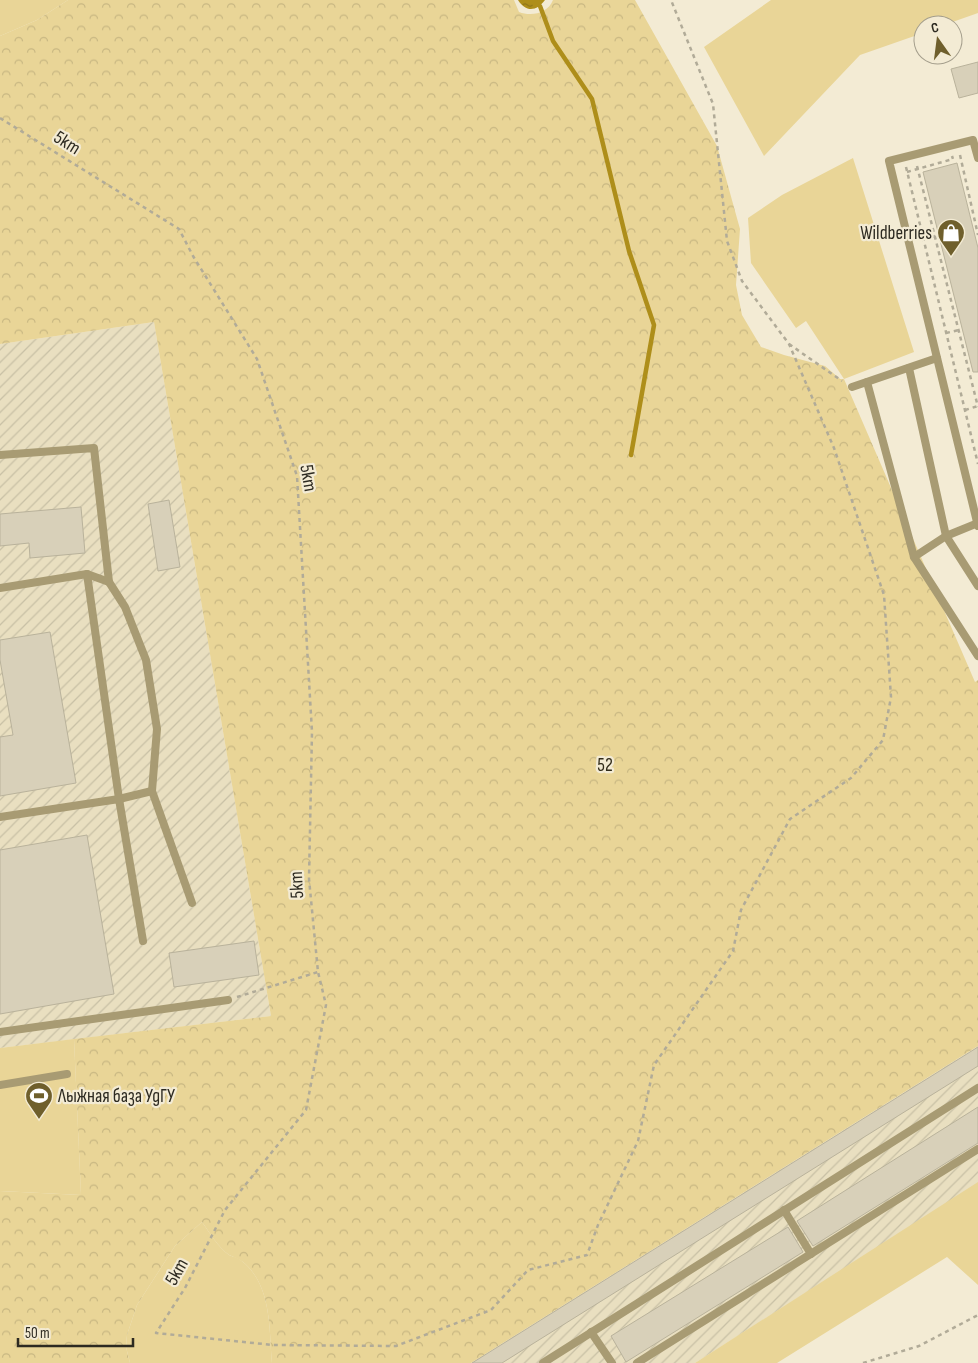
<svg xmlns="http://www.w3.org/2000/svg" width="978" height="1363" viewBox="0 0 978 1363" font-family="'Sofia Sans Condensed',sans-serif">
	<style>
		.industrial { fill: url(#industrial-furrows) }
		.grass { fill: #e9d597 }
		.forest { fill: url(#forest-crowns) }
		.water { fill: url(#water-ripples) }
		.lines { fill: none; stroke-linecap: round; stroke-linejoin: round }
		.stream { stroke: #ae8e1a; stroke-width: 4.5 }
		.building { fill: #d8d0b9; stroke: #b9b29b }
		.path { stroke: #b1ab98; stroke-width: 2.5; stroke-dasharray: 4 4; stroke-linecap: butt }
		.service { stroke: #a89b73; stroke-width: 8 }
		.labels { text-anchor: middle; dominant-baseline: central; stroke-width: 4.5; stroke-linejoin: round; paint-order: stroke }
		.street-label { font-size: 19px; fill: #2d2a21; stroke: #f3ebd4 }
		.poi-label { font-size: 19px; fill: #2d2a21; stroke: #f3ebd4; text-anchor: end }
		.park-label { font-size: 19px; fill: #312b19; stroke: #f3ebd4 }
	</style>
	<defs>
		<pattern id="industrial-furrows" width="10" height="10" patternUnits="userSpaceOnUse" patternTransform="scale(1.25)"><rect width="10" height="10" fill="#e9dfc0"/><path d="M-1 1l2-2M0 10L10 0M9 11l2-2" fill="none" stroke="#c8c0a5"/></pattern>
		<pattern id="forest-crowns" width="20" height="18" patternUnits="userSpaceOnUse" patternTransform="scale(1.25)"><rect width="20" height="18" fill="#e9d597"/><path d="M2 6a3 3 0 1 1 6 0M12 15a3 3 0 1 1 6 0" fill="none" stroke="#c8b782"/></pattern>
		<pattern id="water-ripples" width="26" height="14" patternUnits="userSpaceOnUse" patternTransform="scale(1.25)"><rect width="26" height="14" fill="#ae8e1a"/><path d="M2 4q2-2 4 0t4 0M15 11q2-2 4 0t4 0" fill="none" stroke="#8e7417"/></pattern>
	</defs>
	<rect width="100%" height="100%" fill="#f3ebd4"/>
	<g class="industrial">
		<polygon points="154,322 271,1016 0,1048 0,344"/>
		<polygon points="978,1046 978,1184 695,1363 471,1363"/>
	</g>
	<g class="grass">
		<polygon points="0,0 68,0 37,20 0,36"/>
		<polygon points="771,0 978,0 978,13 944,25 923,25 923,33 860,55 764,156 704,47"/>
		<polygon points="853,158 914,352 844,379 806,321 796,328 751,263 748,218 782,195"/>
		<polygon points="74,1039 81,1195 0,1191 0,1048"/>
		<polygon points="978,1182 978,1285 947,1257 777,1363 695,1363"/>
		<path d="M202,1222C210,1233 218,1247 229,1255C234,1257 239,1258 243,1262C272,1286 269,1329 272,1363H130L126,1347L127,1335L137,1305L175,1246Z"/>
	</g>
	<path class="forest" d="M68,0H514L519,12C532,17 548,13 553,0H635L717,146L740,229L736,285L742,315L761,347L784,355L825,366L840,379H844L975,682L978,680V1046L471,1363H272C269,1329 272,1286 243,1262C239,1259 234,1257 229,1255C218,1247 210,1233 202,1222L175,1246L137,1305L127,1335L126,1347L130,1363H0V1191L81,1195L74,1039L271,1016L154,322L0,344V36L37,20Z"/>
	<path class="water" d="M518,0H545C537,11 526,13 518,0Z"/>
	<g class="lines">
		<polyline class="stream" points="540,6 553,41 592,99 629,251 654,325 631,455"/>
	</g>
	<g class="building">
		<polygon points="978,62 978,93 959,98 951,69"/>
		<polygon points="957,163 978,248 978,372 973,372 923,172"/>
		<polygon points="169,500 180,567 158,571 148,504"/>
		<polygon points="81,507 85,553 30,558 29,543 0,546 0,514"/>
		<polygon points="50,632 76,783 0,796 0,737 13,735 0,660 0,640"/>
		<polygon points="87,835 114,994 0,1014 0,850"/>
		<polygon points="254,941 259,975 174,987 169,953"/>
		<polygon points="978,1047 978,1066 502,1363 472,1363"/>
		<polygon points="978,1107 978,1143 813,1246 797,1221 800,1219"/>
		<polygon points="788,1227 803,1252 626,1362 611,1336"/>
	</g>
	<g class="lines">
		<g class="path">
			<polyline points="0,118 179,229 193,256 257,359 297,476 312,732 309,879 318,972 326,1005 306,1110 225,1210 185,1288 156,1333 273,1345 396,1346 491,1310 528,1270 587,1255 598,1225 638,1141 654,1065 733,951 741,910 790,819 851,778 883,740 891,697 884,595 834,448 789,344 742,281 727,241 713,104 671,0"/>
			<polyline points="960,155 978,235"/>
			<polyline points="917,166 978,407"/>
			<polyline points="906,167 978,464"/>
			<polyline points="907,172 953,159 952,156"/>
			<polyline points="924,239 935,236"/>
			<polyline points="946,333 959,330"/>
			<polyline points="789,344 842,381"/>
			<polyline points="965,410 978,406"/>
			<polyline points="237,997 318,972"/>
			<polyline points="863,1363 919,1346 978,1315"/>
		</g>
		<g class="service">
			<polyline points="978,158 973,140 889,161 978,526"/>
			<polyline points="909,368 946,536 978,586"/>
			<polyline points="867,382 914,557"/>
			<polyline points="852,387 937,358"/>
			<polyline points="0,455 94,448 109,582"/>
			<polyline points="978,523 946,536 914,557 978,656"/>
			<polyline points="87,574 109,582 125,607 146,660 157,729 152,791 192,903"/>
			<polyline points="0,588 87,574 119,799 152,791"/>
			<polyline points="0,817 119,799 143,941"/>
			<polyline points="0,1032 228,1000"/>
			<polyline points="0,1085 67,1074"/>
			<polyline points="784,1210 811,1254"/>
			<polyline points="591,1332 612,1363"/>
			<polyline points="543,1363 978,1088"/>
			<polyline points="637,1363 978,1149"/>
		</g>
	</g>
	<defs>
		<symbol id="shop-pin" viewBox="-11 -11 22 30"><path d="M0 17L-7.5 6A9.5 9.5 0 1 1 7.5 6Z" fill="#6f5f2c" stroke="#f3ebd4"/><path d="M-5-2.5h2.3a2.7 3.5 0 0 1 5.4 0H5L5.5 6h-11ZM-1.5-2.5h3a1.5 2.3 0 0 0-3 0Z" fill="#fff"/></symbol>
		<symbol id="stadium-pin" viewBox="-11 -11 22 30"><path d="M0 17L-7.5 6A9.5 9.5 0 1 1 7.5 6Z" fill="#6f5f2c" stroke="#f3ebd4"/><path d="M0-5a6.5 5 0 1 0 0 10a6.5 5 0 1 0 0-10ZM-3.5-1.8h7v3.6h-7Z" fill="#fff"/></symbol>
	</defs>
	<g fill-rule="evenodd">
		<use href="#shop-pin" x="935" y="217" width="32" height="43"/>
		<use href="#stadium-pin" x="23" y="1080" width="32" height="43"/>
	</g>
	<g class="labels">
		<g class="street-label">
			<text transform="translate(67 143) rotate(32)">5km</text>
			<text transform="translate(308 478) rotate(80)">5km</text>
			<text transform="translate(297 885) rotate(-93)">5km</text>
			<text transform="translate(177 1272) rotate(-61)">5km</text>
		</g>
		<g class="poi-label">
			<text x="932" y="233">Wildberries</text>
			<text x="58" y="1096" text-anchor="start">Лыжная база УдГУ</text>
		</g>
		<g class="park-label">
			<text x="605" y="765">52</text>
		</g>
	</g>
	<g transform="translate(938 40) rotate(346)"><circle r="24" fill="#f3ebd4" stroke="#a49e8c"/>
	<path d="M0-4L9 19L0 12L-9 19Z" fill="#6f5f2c"/>
	<text y="-8" font-size="14" font-weight="bold" text-anchor="middle" fill="#2d2a21">С</text>
	</g>
	<path d="M18 1338v8h115v-8" fill="none" stroke="#2d2a21" stroke-width="2.5"/>
	<text x="25" y="1338" font-size="15" fill="#2d2a21" stroke="#f3ebd4" stroke-width="4" paint-order="stroke">50 m</text>
</svg>
